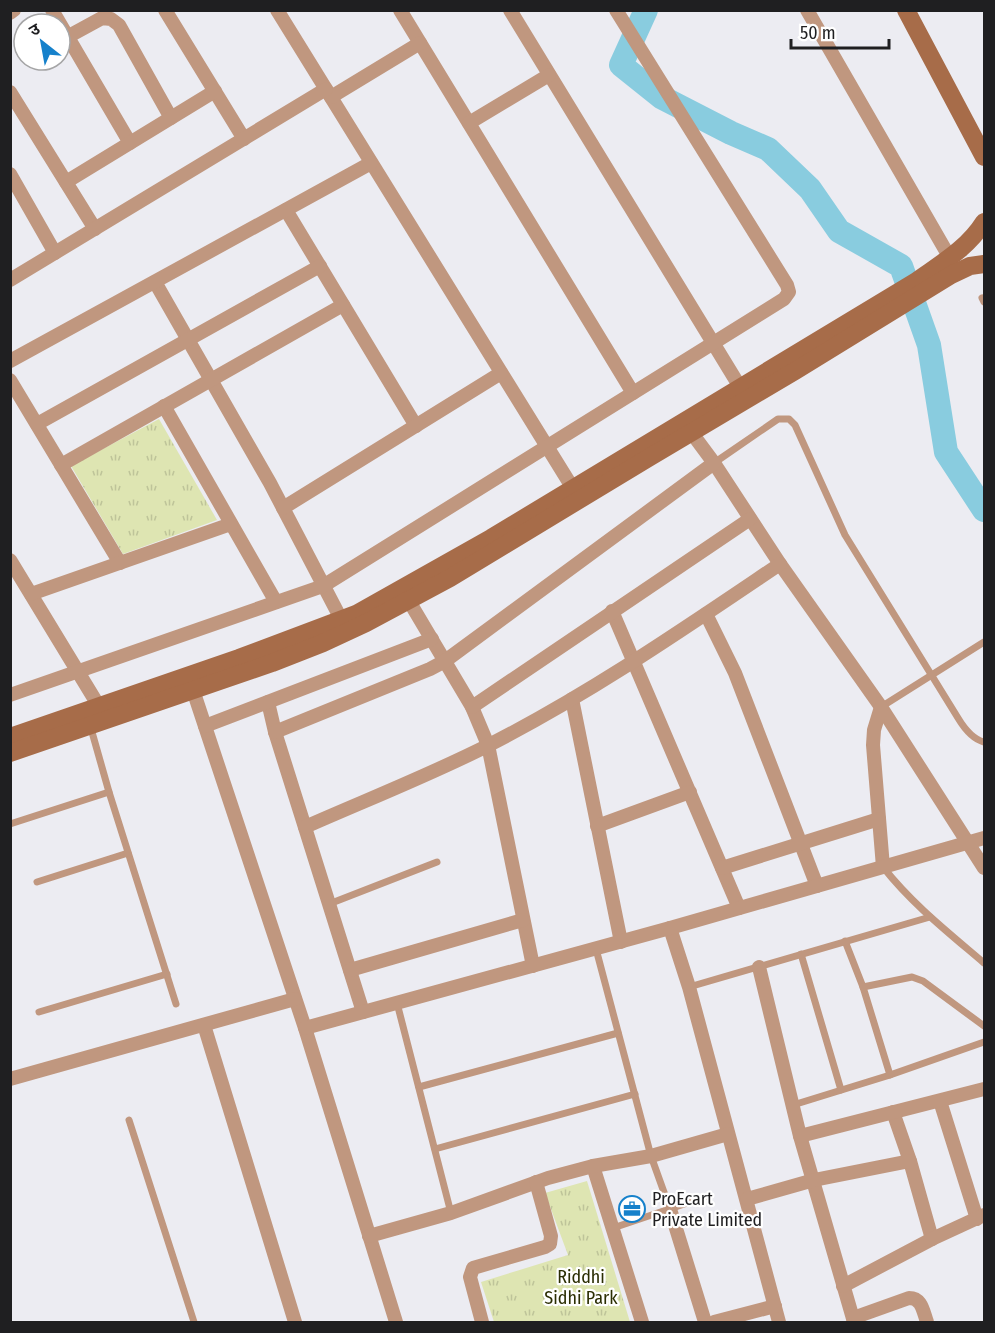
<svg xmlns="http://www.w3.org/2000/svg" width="995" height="1333" viewBox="0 0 995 1333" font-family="'Fira Sans Condensed','Noto Sans Devanagari',sans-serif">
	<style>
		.grass { fill: url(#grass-tufts) }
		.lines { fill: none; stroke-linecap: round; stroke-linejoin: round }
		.river { stroke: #89ccdf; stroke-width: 24 }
		.lane { stroke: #c0977f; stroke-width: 7 }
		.street { stroke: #c0977f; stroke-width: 14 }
		.secondary { stroke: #a76c49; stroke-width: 18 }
		.labels { text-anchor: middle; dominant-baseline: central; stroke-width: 4.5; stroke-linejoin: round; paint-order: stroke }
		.poi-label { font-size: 18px; fill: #1f1f21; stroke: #fff; text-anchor: start }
		.park-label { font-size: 18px; fill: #2b2e03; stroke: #fff }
	</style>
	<defs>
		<pattern id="grass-tufts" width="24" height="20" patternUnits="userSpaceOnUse" patternTransform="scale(1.5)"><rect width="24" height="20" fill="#dee5b2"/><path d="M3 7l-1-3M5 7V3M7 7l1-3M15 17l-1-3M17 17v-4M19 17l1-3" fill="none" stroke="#bec499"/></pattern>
	</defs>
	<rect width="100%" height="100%" fill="#ececf2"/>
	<g class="grass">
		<polygon points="159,419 217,520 123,554 71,466"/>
		<polygon points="587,1181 630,1322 494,1322 481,1282 568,1255 545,1193"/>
	</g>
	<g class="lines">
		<polyline class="river" points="646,10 621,65 661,97 731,133 768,149 810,189 839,231 901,266 929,345 946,452 984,510"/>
		<g class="lane">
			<polyline points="982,298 984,302"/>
			<path d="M714,463L778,419H789L795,425L845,535L958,718C964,728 972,739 984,742"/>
			<polyline points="881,707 984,642"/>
			<polyline points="90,725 109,792 176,1004"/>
			<polyline points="10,824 109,792"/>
			<path d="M883,867C912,904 949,933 984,963"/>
			<polyline points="37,882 128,853"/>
			<polyline points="329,904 437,862"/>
			<polyline points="845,941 863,987 890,1075"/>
			<polyline points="596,949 651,1156 670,1209"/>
			<polyline points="801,954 841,1090"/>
			<polyline points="689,987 930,917"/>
			<polyline points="863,987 912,977 923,981 984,1026"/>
			<polyline points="397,1003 451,1213"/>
			<polyline points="39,1012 167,974"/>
			<polyline points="419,1087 618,1033"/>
			<polyline points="793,1105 890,1075 984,1042"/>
			<polyline points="129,1120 194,1322"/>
			<polyline points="435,1149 635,1094"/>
			<polyline points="613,1228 708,1196"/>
		</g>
		<g class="street">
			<polyline points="52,10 130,143"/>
			<polyline points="165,10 244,139"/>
			<polyline points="277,10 577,495"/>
			<polyline points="400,10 633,393"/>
			<polyline points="510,10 740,387"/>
			<polyline points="807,10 950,258"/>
			<polyline points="10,13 14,10"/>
			<polyline points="69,36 102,18 111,19 119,25 171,118"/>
			<polyline points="10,92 95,229"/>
			<polyline points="331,97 420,43"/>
			<polyline points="469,123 549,75"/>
			<polyline points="10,174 55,253"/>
			<polyline points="66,182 215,91"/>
			<polyline points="286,210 416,426"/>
			<polyline points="10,280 326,89"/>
			<polyline points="155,282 270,483 341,619"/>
			<polyline points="10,361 371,163"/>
			<polyline points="10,380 120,563"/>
			<polyline points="164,406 276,602"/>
			<polyline points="37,424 320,266"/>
			<polyline points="691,432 714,463 780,564 881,707 984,868"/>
			<polyline points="61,465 343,305"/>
			<polyline points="283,508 501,373"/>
			<polyline points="10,560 103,713"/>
			<polyline points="31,594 231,524"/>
			<polyline points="409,601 472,707 488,745 533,966"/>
			<polyline points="612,611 739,908"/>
			<polyline points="706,614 735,673 817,886"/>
			<polyline points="193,690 305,1028 396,1322"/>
			<polyline points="10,695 323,586 784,299 789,292 787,285 616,10"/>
			<polyline points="572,699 621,942"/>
			<polyline points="268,702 275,732 363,1012"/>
			<polyline points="472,707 750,519"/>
			<polyline points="881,707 874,730 873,745 883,867"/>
			<polyline points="205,726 432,639"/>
			<polyline points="275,732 430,669 445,661 714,463"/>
			<polyline points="597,826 690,792"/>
			<path d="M305,827C366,800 430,775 489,745C591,693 685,628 780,564"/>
			<polyline points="722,868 879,819"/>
			<polyline points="670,928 689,987 779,1322"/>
			<polyline points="759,967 800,1136 854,1322"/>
			<polyline points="350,970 523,920"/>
			<polyline points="204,1025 295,1322"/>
			<polyline points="305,1028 670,928 984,838"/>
			<polyline points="10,1079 295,999"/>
			<polyline points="940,1101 977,1219"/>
			<polyline points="893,1112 910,1161 932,1239"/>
			<polyline points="800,1136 984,1089"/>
			<polyline points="593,1166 642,1322"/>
			<polyline points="747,1199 814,1180 910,1161"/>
			<polyline points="670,1209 705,1322"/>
			<polyline points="369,1236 451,1213 548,1178 593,1166 651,1156 728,1134"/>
			<polyline points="843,1286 932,1239 984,1215"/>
			<path d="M853,1318L909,1298C922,1298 923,1311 927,1322"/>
			<polyline points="482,1322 470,1277 473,1268 545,1247 550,1244 551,1236 536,1182"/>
			<polyline points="714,1322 775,1306"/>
		</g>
		<g class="secondary">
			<polyline points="906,10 984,157"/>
			<path d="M10,737L239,658L356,614L491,538L915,282C940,264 967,249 984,222"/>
			<polyline points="10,753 272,663 323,643 366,623 450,578 650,457 795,371 951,275 970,266 984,264"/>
		</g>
	</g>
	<defs>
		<symbol id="office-ring" viewBox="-11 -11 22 22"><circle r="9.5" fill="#fff" stroke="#1681cb" stroke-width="1.5"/><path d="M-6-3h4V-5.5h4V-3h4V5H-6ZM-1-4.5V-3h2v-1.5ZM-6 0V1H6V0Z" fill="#1681cb"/></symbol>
	</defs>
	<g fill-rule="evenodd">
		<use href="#office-ring" x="617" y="1194" width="30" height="30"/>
	</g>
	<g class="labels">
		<g class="poi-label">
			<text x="652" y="1199">ProEcart<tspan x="652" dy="21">Private Limited</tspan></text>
		</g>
		<g class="park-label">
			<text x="581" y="1277">Riddhi<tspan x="581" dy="21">Sidhi Park</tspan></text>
		</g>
	</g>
	<rect width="995" height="1333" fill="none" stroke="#1f1f21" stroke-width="24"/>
	<g transform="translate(42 42) rotate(329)"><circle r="28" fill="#ffffff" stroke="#a5a5a6" stroke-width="1.5"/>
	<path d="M0-4.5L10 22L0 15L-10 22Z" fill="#1681cb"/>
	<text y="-9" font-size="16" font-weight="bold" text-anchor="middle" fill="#1f1f21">उ</text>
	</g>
	<path d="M791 39v9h98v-9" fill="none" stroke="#1f1f21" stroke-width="3"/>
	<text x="800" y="39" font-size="18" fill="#1f1f21" stroke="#ffffff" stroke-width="4.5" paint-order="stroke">50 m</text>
</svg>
